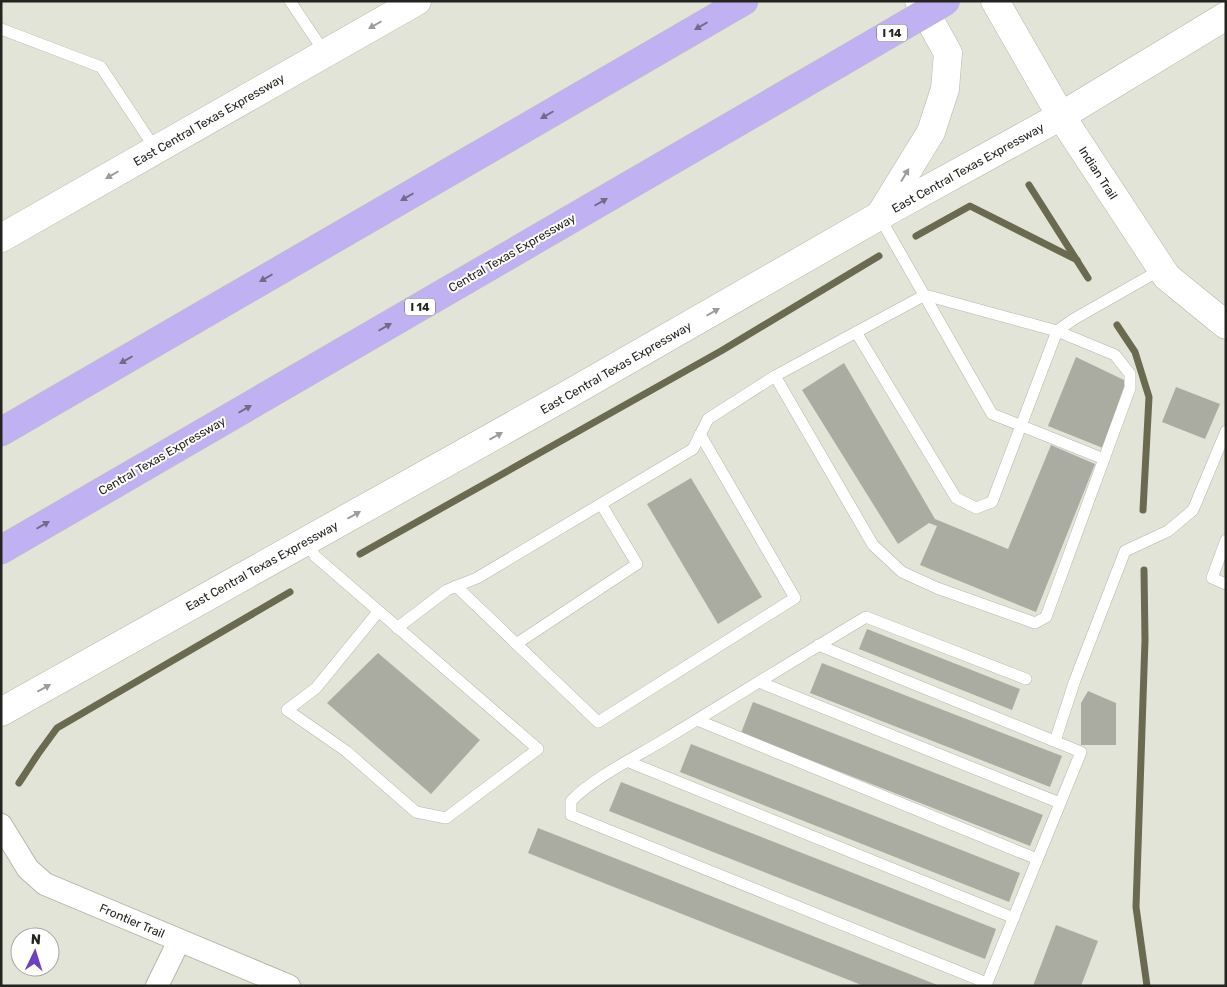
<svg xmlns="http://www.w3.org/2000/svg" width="1227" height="987" viewBox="0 0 1227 987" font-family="Rubik,sans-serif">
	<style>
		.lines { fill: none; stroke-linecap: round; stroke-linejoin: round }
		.stream { stroke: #6a6a51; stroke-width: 7 }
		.building { fill: #abaca1 }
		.service-casing { stroke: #b5b6ab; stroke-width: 12 }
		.minor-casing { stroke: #b5b6ab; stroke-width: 24 }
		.tertiary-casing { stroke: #b5b6ab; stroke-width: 29 }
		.secondary-casing { stroke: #b5b6ab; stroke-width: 29 }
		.motorway-casing { stroke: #c1c1c0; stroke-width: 29 }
		.service { stroke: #fff; stroke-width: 11 }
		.minor { stroke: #fff; stroke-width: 22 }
		.tertiary { stroke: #fff; stroke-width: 28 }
		.secondary { stroke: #fff; stroke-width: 28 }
		.motorway { stroke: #c0b1f2; stroke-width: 28 }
		.motorway-bridge-casing { stroke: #c1c1c0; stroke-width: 29; stroke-linecap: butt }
		.motorway-bridge { stroke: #c0b1f2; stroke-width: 28 }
		.oneway { fill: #9c9c9a }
		.oneway2 { fill: #726a88 }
		.labels { text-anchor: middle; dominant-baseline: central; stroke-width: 4; stroke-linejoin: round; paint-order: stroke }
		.shield { fill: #fff; stroke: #656562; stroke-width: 1 }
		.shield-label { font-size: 11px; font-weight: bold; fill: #23231f }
		.street-label { font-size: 12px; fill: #23231f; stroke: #fff }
	</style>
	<rect width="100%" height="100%" fill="#e3e4d8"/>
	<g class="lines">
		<g class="stream">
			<polyline points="1029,185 1088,278"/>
			<polyline points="916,236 970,206 1077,260"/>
			<polyline points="1117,325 1135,352 1149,397 1143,510"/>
			<polyline points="360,554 721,351 879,256"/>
			<polyline points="1144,570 1145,640 1136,907 1147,986"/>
			<polyline points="19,783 38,754 57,728 290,592"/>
		</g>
	</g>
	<g class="building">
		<polygon points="1076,357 1126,381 1103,448 1048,426"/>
		<polygon points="844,363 935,519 1008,549 1051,445 1095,464 1036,612 920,565 937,526 929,523 898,544 802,390"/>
		<polygon points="1176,387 1220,404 1205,439 1162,422"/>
		<polygon points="691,478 762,597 718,624 647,504"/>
		<polygon points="867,629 1020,689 1012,710 859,649"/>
		<polygon points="378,653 480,740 431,794 327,703"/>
		<polygon points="822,663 1062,756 1050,787 810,693"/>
		<polygon points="1088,691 1116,703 1116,745 1081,745 1081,703"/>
		<polygon points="753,702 1043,815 1030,846 741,733"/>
		<polygon points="691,744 1020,873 1009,902 680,772"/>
		<polygon points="621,782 996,929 985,959 609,811"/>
		<polygon points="538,828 940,986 864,986 528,853"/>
		<polygon points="1056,925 1098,941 1081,986 1033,986"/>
	</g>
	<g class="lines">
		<defs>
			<g id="service">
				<polyline points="290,1 325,53"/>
				<polyline points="1,29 101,67 156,150"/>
				<polyline points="879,216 992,414 1104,459"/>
				<polyline points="856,332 956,498 976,508 992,502 1057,331 1074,319 1162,269"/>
				<polyline points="307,540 315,556 538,749 446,818 416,812 346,751 287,710 316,688 378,612"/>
				<polyline points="1226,540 1212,578 1226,584"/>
				<polyline points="456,586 598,722 795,598 700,434"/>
				<polyline points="397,628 447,590 477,578 693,449 708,419 775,376 925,295 1057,331 1115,355 1130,374 1130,388 1046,617 1035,623 937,588 902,572 873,545 775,376"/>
				<polyline points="516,644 637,564 601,504"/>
				<path d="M818,645L1081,752L987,983L571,815V801C594,777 638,756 667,738C733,698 799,657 866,617L1026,679"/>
				<polyline points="759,682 1060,803"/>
				<polyline points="697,720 1037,859"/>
				<polyline points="1055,741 1075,680 1125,551 1168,531 1193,510 1226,431"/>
				<polyline points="629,762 1014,918"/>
			</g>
			<g id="minor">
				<polyline points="1,825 28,869 45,884 289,986"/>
				<polyline points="157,986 179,941"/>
			</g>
			<polyline id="tertiary" points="995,1 1061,116 1167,277 1226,325"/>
			<g id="secondary">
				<polyline points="880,215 931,132 945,89 948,53 919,1"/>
				<polyline points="1,238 417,1"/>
				<polyline points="1,712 567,395 879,216 1061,116 1226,16"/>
			</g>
			<g id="motorway">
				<polyline points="1,432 744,1"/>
				<polyline points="1,550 838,64"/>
			</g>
		</defs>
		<use href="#service" class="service-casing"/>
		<use href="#minor" class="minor-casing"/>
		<use href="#tertiary" class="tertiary-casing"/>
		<use href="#secondary" class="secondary-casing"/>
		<use href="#motorway" class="motorway-casing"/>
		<use href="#service" class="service"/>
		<use href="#minor" class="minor"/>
		<use href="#tertiary" class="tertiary"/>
		<use href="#secondary" class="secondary"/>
		<use href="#motorway" class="motorway"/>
		<defs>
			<polyline id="motorway-bridge" points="838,64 946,1"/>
		</defs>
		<use href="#motorway-bridge" class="motorway-bridge-casing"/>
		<use href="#motorway-bridge" class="motorway-bridge"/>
	</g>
	<defs><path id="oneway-solid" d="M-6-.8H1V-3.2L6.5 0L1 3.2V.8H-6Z" transform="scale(1.25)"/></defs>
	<g class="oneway">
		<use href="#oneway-solid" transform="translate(375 25) rotate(150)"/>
		<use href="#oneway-solid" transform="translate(112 175) rotate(150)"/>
		<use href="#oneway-solid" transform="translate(905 175) rotate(-59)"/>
		<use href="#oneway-solid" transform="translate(713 312) rotate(-30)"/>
		<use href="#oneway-solid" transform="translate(496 436) rotate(-29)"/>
		<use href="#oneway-solid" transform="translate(354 515) rotate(-29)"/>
		<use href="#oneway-solid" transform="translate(44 688) rotate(-29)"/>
	</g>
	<g class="oneway2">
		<use href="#oneway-solid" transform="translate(701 26) rotate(150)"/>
		<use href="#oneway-solid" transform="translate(547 115) rotate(150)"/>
		<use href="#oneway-solid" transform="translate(407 197) rotate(150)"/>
		<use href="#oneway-solid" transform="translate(601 202) rotate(-30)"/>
		<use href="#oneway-solid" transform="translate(266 278) rotate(150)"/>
		<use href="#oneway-solid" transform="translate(385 327) rotate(-30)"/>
		<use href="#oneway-solid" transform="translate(126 360) rotate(150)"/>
		<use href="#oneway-solid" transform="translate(245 409) rotate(-30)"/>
		<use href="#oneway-solid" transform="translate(43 525) rotate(-30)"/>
	</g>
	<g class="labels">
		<g class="shield">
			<rect x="877" y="24.5" width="30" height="17" rx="4"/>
			<rect x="405" y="298.5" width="30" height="17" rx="4"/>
		</g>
		<g class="shield-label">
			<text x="892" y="33">I 14</text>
			<text x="420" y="307">I 14</text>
		</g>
		<g class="street-label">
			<text transform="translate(209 120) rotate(-30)">East Central Texas Expressway</text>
			<text transform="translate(968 168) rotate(-29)">East Central Texas Expressway</text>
			<text transform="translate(1098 173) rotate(57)">Indian Trail</text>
			<text transform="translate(512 253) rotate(-30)">Central Texas Expressway</text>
			<text transform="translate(616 368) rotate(-30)">East Central Texas Expressway</text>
			<text transform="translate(162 456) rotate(-30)">Central Texas Expressway</text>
			<text transform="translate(262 566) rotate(-29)">East Central Texas Expressway</text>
			<text transform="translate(132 921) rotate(23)">Frontier Trail</text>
		</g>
	</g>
	<rect width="1227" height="987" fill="none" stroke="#23231f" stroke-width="5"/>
	<g transform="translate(35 952) rotate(4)"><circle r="24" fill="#ffffff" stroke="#a7a7a5"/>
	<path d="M0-4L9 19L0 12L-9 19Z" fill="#6c42ba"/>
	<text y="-8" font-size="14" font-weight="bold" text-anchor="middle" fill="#23231f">N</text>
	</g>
</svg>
